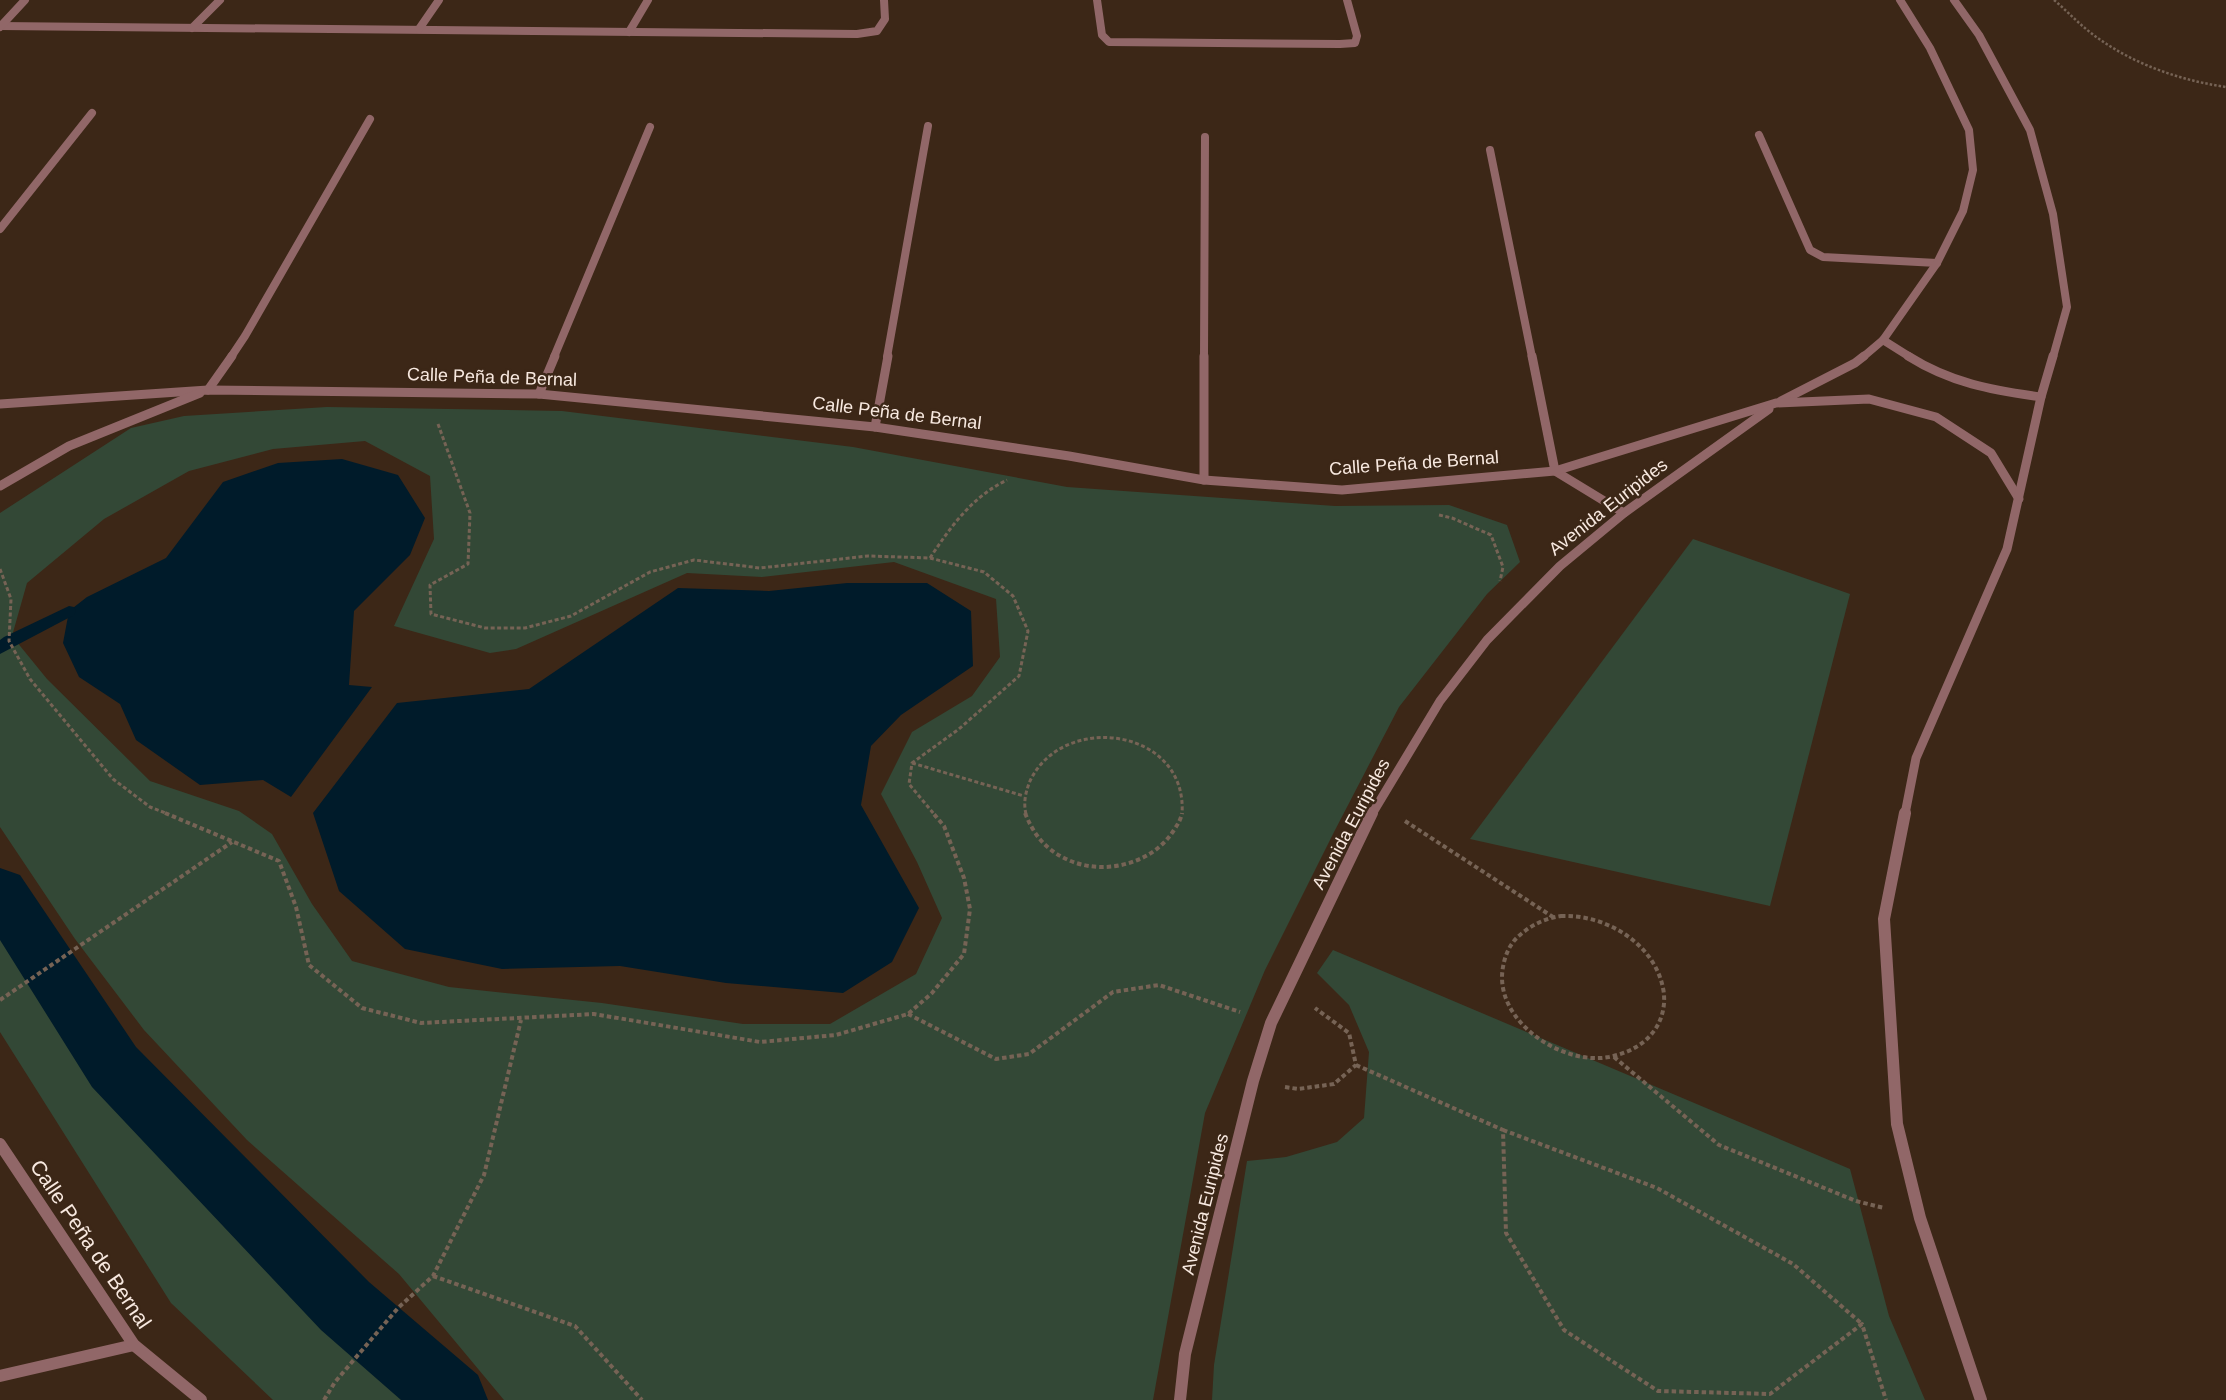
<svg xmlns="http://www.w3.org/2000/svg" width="2226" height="1400" viewBox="0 0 2226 1400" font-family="Helvetica,sans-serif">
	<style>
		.green { fill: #334836; fill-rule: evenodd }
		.water { fill: #001b2a }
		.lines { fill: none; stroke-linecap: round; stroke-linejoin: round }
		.stream { fill: #001b2a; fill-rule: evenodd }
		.canal { fill: #001b2a; fill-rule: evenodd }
		.path-far2 { stroke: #766355; stroke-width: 2.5; stroke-dasharray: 2.5 2; stroke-linecap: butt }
		.path-far1 { stroke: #766355; stroke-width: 3; stroke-dasharray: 4 2.5; stroke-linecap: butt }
		.path { stroke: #766355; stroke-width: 4; stroke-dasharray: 4.5 3; stroke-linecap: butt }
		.minor-far2 { stroke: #916768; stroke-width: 8 }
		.minor-far1 { stroke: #916768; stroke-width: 9 }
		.minor { stroke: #916768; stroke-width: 12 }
		.tertiary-far2 { stroke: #916768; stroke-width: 8 }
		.tertiary-far1 { stroke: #916768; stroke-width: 9 }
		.tertiary { stroke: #916768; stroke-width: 12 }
		.labels { text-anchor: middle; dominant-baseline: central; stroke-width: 5; stroke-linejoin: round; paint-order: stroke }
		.street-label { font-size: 18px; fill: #f8e9e0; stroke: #3c2717 }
		.near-street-label { font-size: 21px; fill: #f8e9e0; stroke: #3c2717 }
	</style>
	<rect width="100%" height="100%" fill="#3c2717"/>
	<g class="green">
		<path d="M327,407L562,411L853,447L1067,487L1335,506L1449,505L1507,525L1520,562L1487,594L1399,707L1334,832L1265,970L1205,1113L1153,1400H504L399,1274L247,1140L144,1030L75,939L0,827V513L131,428L184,416ZM365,441L430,476L434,539L394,626L490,653L516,649L687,573L762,577L894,562L996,599L1000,657L972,696L912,732L881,794L917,862L942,918L916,974L830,1024H743L602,1003L449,987L352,961L312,904L272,834L239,811L150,781L47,679L12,636L27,583L104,519L189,471L273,449Z"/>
		<polygon points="1693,539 1850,594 1770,906 1470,839"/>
		<polygon points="0,927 30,982 164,1162 418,1400 273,1400 171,1303 0,1032"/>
		<polygon points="1333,950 1850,1169 1889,1316 1925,1400 1212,1400 1214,1365 1247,1161 1286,1157 1337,1142 1364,1118 1369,1052 1349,1005 1317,973"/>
	</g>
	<g class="water">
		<polygon points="342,459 398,475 425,518 410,555 354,611 349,685 372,687 291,797 263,780 200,785 136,740 120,704 79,677 63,643 69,611 87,597 166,558 223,482 278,463"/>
		<polygon points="847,583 927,583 971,611 973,666 901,715 871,746 861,805 919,908 892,962 843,993 726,983 620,966 502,969 405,949 339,891 313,813 397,703 529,689 678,588 769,591"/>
	</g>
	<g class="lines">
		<polygon class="stream" points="69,606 74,607 76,611 74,615 0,654 0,640 4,637"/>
		<polygon class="canal" points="0,868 20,875 136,1047 369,1282 478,1375 488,1400 401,1400 321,1330 92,1087 0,940"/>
		<path class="path-far2" d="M2054,0C2067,11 2078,23 2091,33C2130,63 2178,80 2226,87"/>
		<g class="path-far1">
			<polyline points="438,424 470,513 468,564 430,585 431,614 485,628 525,628 571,616 650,572 694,560 760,568 868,556 930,558 984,572 1013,596 1028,631 1019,676 959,729 912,763 909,784 934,814"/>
			<polyline points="1439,515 1452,518 1491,535 1503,567 1500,581"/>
			<path d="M930,558C951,526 972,497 1007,480"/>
			<polyline points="0,569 11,599 9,641 30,679 113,779 150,807 168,814"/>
			<polyline points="912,763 1024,796"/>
			<path d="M1026,814C1023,802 1026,791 1030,781C1063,711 1188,728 1182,814"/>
		</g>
		<g class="path">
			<polyline points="165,813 279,861 296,907 309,965 362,1008 421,1023 594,1014 760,1042 836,1035 908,1014 932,993 964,954 970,909 964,878 944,826 933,813"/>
			<path d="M1025,813C1033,833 1044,848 1064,858C1101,877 1152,865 1174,830C1178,824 1181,819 1182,813"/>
			<polyline points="1405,821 1553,917"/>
			<path d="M1561,916C1605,914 1654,943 1663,988C1666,1002 1663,1017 1656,1028C1645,1045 1628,1053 1609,1057C1561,1066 1493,1020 1503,967C1505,955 1510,943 1520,935C1531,925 1546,918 1561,916Z"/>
			<polyline points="0,1000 232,842"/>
			<polyline points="908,1014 996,1059 1029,1054 1113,992 1159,985 1240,1012"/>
			<polyline points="1614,1057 1719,1145 1856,1201 1884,1208"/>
			<polyline points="1356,1065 1503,1130 1506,1233 1564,1330 1658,1391 1770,1394 1862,1324 1886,1400"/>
			<polyline points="1285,1087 1298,1089 1334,1084 1356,1065 1349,1033 1315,1008"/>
			<polyline points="1503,1130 1657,1188 1793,1264 1862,1324"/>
			<polyline points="433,1276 575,1326 642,1400"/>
			<polyline points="324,1400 335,1382 398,1308 433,1276 484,1175 521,1020"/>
		</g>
		<g class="minor-far2">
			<polyline points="1097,0 1102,35 1109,42 1340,44 1355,43 1357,36 1347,0"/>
			<polyline points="0,26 857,34 877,31 885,19 884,0"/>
			<polyline points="0,27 25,0"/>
			<polyline points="192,28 220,0"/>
			<polyline points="419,29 439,0"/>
			<polyline points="629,32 648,0"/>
			<polyline points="1759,135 1810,250 1823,257 1937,263"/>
			<polyline points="1490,150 1532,357"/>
			<polyline points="0,229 92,113"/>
			<polyline points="231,357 245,336 370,119"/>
			<polyline points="554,357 650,127"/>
			<polyline points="887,357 928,126"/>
			<polyline points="1204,357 1205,137"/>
		</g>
		<g class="minor-far1">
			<polyline points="1532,356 1555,471 1624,513"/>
			<polyline points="208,390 232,356"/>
			<polyline points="539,394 555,356"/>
			<polyline points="875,427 888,356"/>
			<polyline points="1204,480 1204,356"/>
		</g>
		<polyline class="minor" points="0,1376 134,1345"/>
		<g class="tertiary-far2">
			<polyline points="1954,0 1979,35 2030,130 2053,214 2067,307 2053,357"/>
			<polyline points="1883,340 1910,357"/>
			<polyline points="1863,357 1883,340 1937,263 1963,211 1973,170 1969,130 1930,48 1900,0"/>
		</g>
		<g class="tertiary-far1">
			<path d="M1908,356C1951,383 1991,390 2041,397"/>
			<polyline points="1781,401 1855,363 1864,356"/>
			<polyline points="0,404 208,390 539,394 875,427 1069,456 1204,480 1342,490 1555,471 1776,403 1869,399 1936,417 1991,453 2019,499"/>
			<polyline points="0,486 69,446 200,393"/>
			<polyline points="1372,814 1440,701 1487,640 1560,566 1624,513 1769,409"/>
			<polyline points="1905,814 1916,758 2007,549 2041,397 2053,356"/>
		</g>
		<g class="tertiary">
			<polyline points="1905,813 1884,919 1897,1124 1920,1218 1981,1400"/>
			<polyline points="0,1144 134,1345 201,1400"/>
			<polyline points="1180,1400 1185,1354 1253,1081 1271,1023 1372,813"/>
		</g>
	</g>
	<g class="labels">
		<g class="street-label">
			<text transform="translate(492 377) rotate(2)">Calle Peña de Bernal</text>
			<text transform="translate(897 413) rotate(7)">Calle Peña de Bernal</text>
			<text transform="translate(1414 463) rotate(-4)">Calle Peña de Bernal</text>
			<text transform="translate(1608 507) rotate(-38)">Avenida Euripides</text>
			<text transform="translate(1351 824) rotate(-62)">Avenida Euripides</text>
			<text transform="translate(1205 1204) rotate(-76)">Avenida Euripides</text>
		</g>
		<g class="near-street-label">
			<text transform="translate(91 1244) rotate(56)">Calle Peña de Bernal</text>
		</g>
	</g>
</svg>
